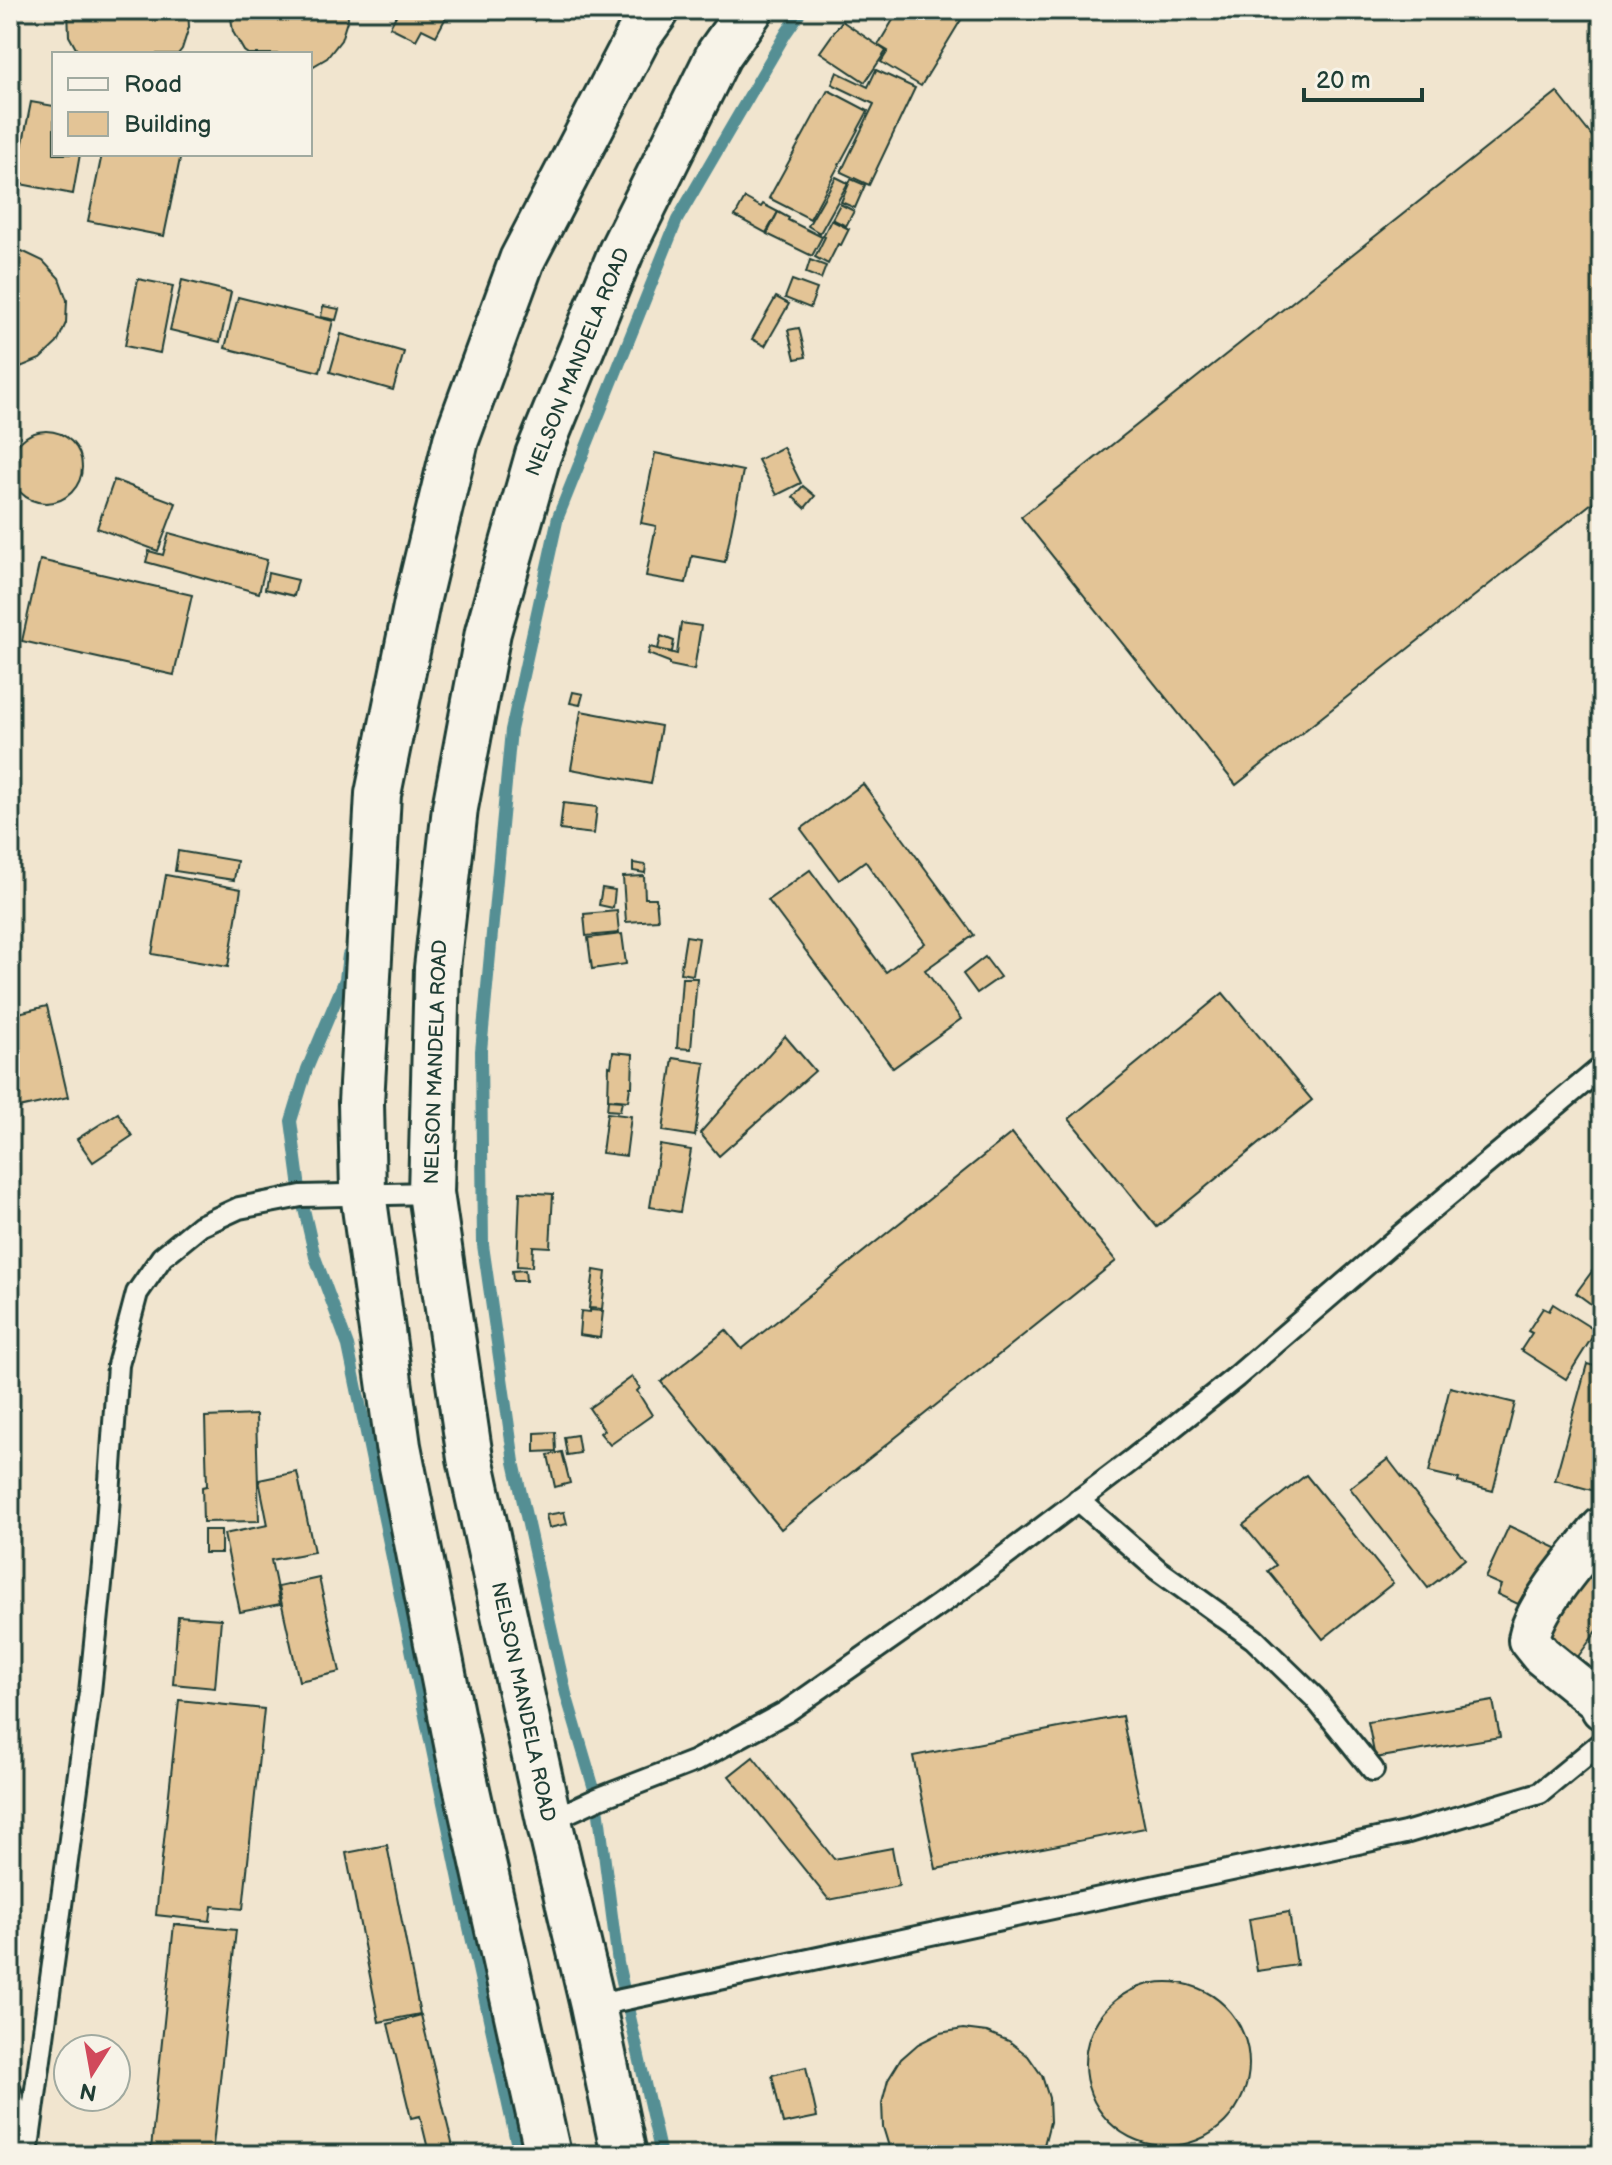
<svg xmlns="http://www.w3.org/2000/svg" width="1612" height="2165" viewBox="0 0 1612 2165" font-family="'Balsamiq Sans',sans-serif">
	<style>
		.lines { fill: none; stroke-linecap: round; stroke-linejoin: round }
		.stream { stroke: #548f94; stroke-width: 12 }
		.building { fill: #e3c496; stroke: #1f3d34; stroke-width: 2 }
		.lane-casing { stroke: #1f3d34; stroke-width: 26 }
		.street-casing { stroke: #1f3d34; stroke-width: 46 }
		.secondary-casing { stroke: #1f3d34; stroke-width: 50 }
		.lane { stroke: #f7f3e8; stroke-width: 20 }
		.street { stroke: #f7f3e8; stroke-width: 40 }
		.secondary { stroke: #f7f3e8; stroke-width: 44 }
		.labels { text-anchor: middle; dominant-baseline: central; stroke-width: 8; stroke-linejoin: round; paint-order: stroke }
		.street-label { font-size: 20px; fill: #1f3d34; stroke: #f7f3e8 }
	</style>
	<rect width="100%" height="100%" fill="#f1e5cf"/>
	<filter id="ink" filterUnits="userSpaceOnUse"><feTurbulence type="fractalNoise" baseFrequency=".0125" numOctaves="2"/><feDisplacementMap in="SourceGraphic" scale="16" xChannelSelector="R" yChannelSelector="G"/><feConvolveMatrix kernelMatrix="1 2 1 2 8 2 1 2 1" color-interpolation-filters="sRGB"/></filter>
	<g filter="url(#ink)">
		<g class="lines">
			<g class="stream">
				<polyline points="348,955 345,979 307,1069 291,1121 301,1196 315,1257 348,1346 468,1923 519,2155"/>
				<polyline points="661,2155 618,1963 597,1799 566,1694 514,1462 483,1245 481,1051 511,730 558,517 677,220 786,33 802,10"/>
			</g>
		</g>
		<g class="building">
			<polygon points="68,10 188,10 189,27 182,49 178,54 79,54 69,36"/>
			<polygon points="230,10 347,10 348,18 341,40 327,58 310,68 310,54 248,54 244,51 233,32"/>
			<polygon points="399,10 450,10 436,36 422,29 416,40 390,27"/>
			<polygon points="515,10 540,10 534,21"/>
			<polygon points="899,10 967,10 921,86 881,62 888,51 878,45"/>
			<polygon points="842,21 886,51 865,82 820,52"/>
			<polygon points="876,70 915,88 869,185 841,172 874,104 832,84 837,72 868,87"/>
			<polygon points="828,90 868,111 810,219 769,198"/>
			<polygon points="1557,92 1602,149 1602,495 1236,785 1021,517"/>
			<polygon points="31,102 54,106 54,154 80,154 73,194 15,183"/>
			<polygon points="102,154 181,154 164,236 88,221"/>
			<polygon points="836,177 848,183 820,233 808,226"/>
			<polygon points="851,179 865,185 855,208 841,202"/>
			<polygon points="745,198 761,207 763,204 778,212 766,233 735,216"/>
			<polygon points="840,204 854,211 846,226 832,219"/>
			<polygon points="778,212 789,218 788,220 822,237 812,256 767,234"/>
			<polygon points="831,220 849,229 841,245 838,244 828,264 815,257 825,237 823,236"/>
			<polygon points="10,251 22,251 43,261 59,278 67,300 66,323 57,343 40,359 18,368 10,367"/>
			<polygon points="810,260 826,266 821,279 806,273"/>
			<polygon points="138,279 173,286 160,353 125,346"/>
			<polygon points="182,280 231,292 220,342 170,330"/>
			<polygon points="792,280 817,289 810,308 785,298"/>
			<polygon points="238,297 333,321 320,372 225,348"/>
			<polygon points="776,297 789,304 765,346 752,339"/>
			<polygon points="323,306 339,309 336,320 321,317"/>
			<polygon points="799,328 806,357 795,359 788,330"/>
			<polygon points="341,334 404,352 393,390 330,372"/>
			<circle cx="46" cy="467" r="36"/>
			<polygon points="783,447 801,483 777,495 758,460"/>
			<polygon points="655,453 743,471 725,562 692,556 686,583 646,576 656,526 641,523"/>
			<polygon points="114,480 176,503 158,551 97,528"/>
			<polygon points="803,486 815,496 805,508 793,497"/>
			<polygon points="169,533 267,560 259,593 146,562 149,551 163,555"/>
			<polygon points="40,560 192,595 174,675 22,641"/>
			<polygon points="268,573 298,580 294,596 265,589"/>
			<polygon points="681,623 701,626 694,670 669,665 669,662 648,654 650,647 677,654"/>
			<polygon points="661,636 674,641 672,652 658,649"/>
			<polygon points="573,692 583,694 580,705 570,703"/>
			<polygon points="581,711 661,726 651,784 571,769"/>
			<polygon points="863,784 974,935 925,970 961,1019 893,1068 768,900 810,870 886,972 925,943 865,861 839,880 801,829"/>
			<polygon points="563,803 597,807 594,834 560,830"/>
			<polygon points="178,851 237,861 234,880 175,871"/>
			<polygon points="633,863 646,865 645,873 633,871"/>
			<polygon points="166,875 241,889 228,967 152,954"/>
			<polygon points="644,876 645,898 656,898 658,920 626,922 623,877"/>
			<polygon points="602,888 615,890 613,908 599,905"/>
			<polygon points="617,911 619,933 586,936 584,914"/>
			<polygon points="622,934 626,964 592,969 588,938"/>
			<polygon points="686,936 699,938 693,975 680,973"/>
			<polygon points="985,957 1000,977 977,993 963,974"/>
			<polygon points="682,978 697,978 691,1049 677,1048"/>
			<polygon points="1223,993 1312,1100 1157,1227 1069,1119"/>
			<polygon points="47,1006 68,1097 10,1110 10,1015"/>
			<polygon points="785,1036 815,1071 719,1156 700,1133"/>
			<polygon points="613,1052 633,1054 632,1087 630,1087 628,1101 608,1099 609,1066 611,1067"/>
			<polygon points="673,1058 705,1063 695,1136 663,1131"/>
			<polygon points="608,1100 622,1101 620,1111 607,1110"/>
			<polygon points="118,1113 132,1136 93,1162 77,1139"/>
			<polygon points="607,1113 631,1116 626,1156 602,1153"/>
			<polygon points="1012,1133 1116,1261 781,1529 661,1382 726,1330 742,1349"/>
			<polygon points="660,1145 691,1150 680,1212 650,1207"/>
			<polygon points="520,1192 553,1194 550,1247 533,1246 532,1267 517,1266"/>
			<polygon points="1596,1266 1602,1271 1602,1312 1576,1293"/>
			<polygon points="525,1270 526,1281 513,1281 512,1271"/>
			<polygon points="594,1270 606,1272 602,1309 589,1308"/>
			<polygon points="1553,1304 1596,1331 1566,1379 1521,1350 1532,1333 1528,1331 1543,1308 1549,1311"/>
			<polygon points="590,1310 603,1311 600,1338 579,1335 581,1311 590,1312"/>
			<polygon points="1587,1364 1602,1368 1602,1493 1555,1480"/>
			<polygon points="632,1377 640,1388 637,1391 652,1415 610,1445 600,1433 604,1430 589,1408"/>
			<polygon points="1450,1387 1515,1403 1493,1491 1458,1482 1459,1479 1429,1472"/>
			<polygon points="256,1415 259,1521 203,1522 202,1487 207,1486 205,1417"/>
			<polygon points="555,1432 556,1451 535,1452 535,1433"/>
			<polygon points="577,1435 580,1453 567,1455 564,1437"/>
			<polygon points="562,1452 570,1483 555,1487 548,1455"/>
			<polygon points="1388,1459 1465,1559 1428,1588 1350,1488"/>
			<polygon points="297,1472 314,1552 271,1560 280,1604 240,1612 224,1534 268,1525 259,1480"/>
			<polygon points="1306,1475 1393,1583 1323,1639 1268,1571 1276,1565 1243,1525"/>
			<polygon points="564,1512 567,1524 549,1528 546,1515"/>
			<polygon points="1509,1526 1567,1553 1543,1605 1523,1595 1518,1604 1497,1594 1501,1585 1485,1578"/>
			<rect x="204" y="1530" width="17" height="23"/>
			<polygon points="1580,1564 1602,1579 1602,1624 1577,1658 1535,1629"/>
			<polygon points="319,1578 340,1672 299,1681 278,1587"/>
			<polygon points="178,1616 221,1619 215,1688 173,1684"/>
			<polygon points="179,1700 264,1709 243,1909 212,1906 210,1921 156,1915"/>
			<polygon points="1493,1701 1500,1737 1375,1758 1368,1722"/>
			<polygon points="1122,1716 1145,1828 936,1869 913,1756"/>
			<polygon points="753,1757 834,1859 892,1848 899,1886 829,1900 729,1776"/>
			<polygon points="387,1845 420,2014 379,2022 346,1853"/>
			<polygon points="1289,1912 1297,1965 1257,1971 1249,1919"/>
			<polygon points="174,1924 236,1930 212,2155 151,2149"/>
			<circle cx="1167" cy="2064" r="82"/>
			<polygon points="421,2015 453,2147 429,2153 420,2116 411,2118 388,2024"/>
			<polygon points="963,2029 987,2032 1009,2041 1028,2056 1042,2076 1049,2098 1050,2122 1044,2145 1038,2155 894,2155 890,2150 883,2127 882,2103 888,2080 901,2059 918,2044 940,2033"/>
			<polygon points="806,2067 817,2117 783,2124 772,2075"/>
		</g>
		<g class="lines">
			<defs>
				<g id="lane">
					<polyline points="1078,1500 1158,1570 1254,1639 1314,1697 1373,1770"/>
					<polyline points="549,1821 597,1799 695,1761 786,1712 960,1590 1132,1460 1236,1377 1395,1240 1602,1067"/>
					<polyline points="593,2006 1405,1833 1540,1793 1602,1742"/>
					<polyline points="10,2091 26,2141"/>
					<polyline points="27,2155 90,1692 107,1525 118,1365 137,1293 162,1257 200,1226 239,1208 301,1196 431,1193"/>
				</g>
				<path id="street" d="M1602,1528C1581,1554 1532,1608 1529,1640L1541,1655L1600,1703L1602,1709"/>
				<g id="secondary">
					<polyline points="548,2155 459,1754 398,1446 363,1193 361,1103 378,794 417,602 456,440 522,260 639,35 657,10"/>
					<polyline points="624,2155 593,2006 549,1821 470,1458 431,1193 437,968 455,808 488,632 538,455 621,252 719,54 750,10"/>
				</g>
			</defs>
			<use href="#lane" class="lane-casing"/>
			<use href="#street" class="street-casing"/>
			<use href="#secondary" class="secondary-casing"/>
			<use href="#lane" class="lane"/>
			<use href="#street" class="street"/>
			<use href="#secondary" class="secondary"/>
		</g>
	</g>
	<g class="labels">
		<g class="street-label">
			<text transform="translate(578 362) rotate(-68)">NELSON MANDELA ROAD</text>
			<text transform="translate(436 1062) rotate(-88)">NELSON MANDELA ROAD</text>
			<text transform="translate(523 1702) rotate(78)">NELSON MANDELA ROAD</text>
		</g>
	</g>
	<rect width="1612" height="2165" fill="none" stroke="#f7f3e8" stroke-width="40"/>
	<rect x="20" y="20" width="1572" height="2125" fill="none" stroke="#1f3d34" stroke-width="3" filter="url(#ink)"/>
	<rect x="52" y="52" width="260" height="104" fill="#f7f3e8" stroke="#a1aaa0" stroke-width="2"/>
	<rect x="68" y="78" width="40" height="12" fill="#f7f3e8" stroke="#a1aaa0" stroke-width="2"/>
	<text x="124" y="92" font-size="24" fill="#1f3d34">Road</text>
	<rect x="68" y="112" width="40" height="24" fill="#e3c496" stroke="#a1aaa0" stroke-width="2"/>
	<text x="124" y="132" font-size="24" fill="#1f3d34">Building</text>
	<g transform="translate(92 2073) rotate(191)"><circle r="38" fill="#f7f3e8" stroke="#a1aaa0" stroke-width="2"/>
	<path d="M0-6L14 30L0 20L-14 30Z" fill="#d1495b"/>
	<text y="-12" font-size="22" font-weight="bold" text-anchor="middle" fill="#1f3d34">N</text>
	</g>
	<path d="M1304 88v12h118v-12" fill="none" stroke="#1f3d34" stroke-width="4"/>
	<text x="1316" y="88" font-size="24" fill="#1f3d34" stroke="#f7f3e8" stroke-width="6" paint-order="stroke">20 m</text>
</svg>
